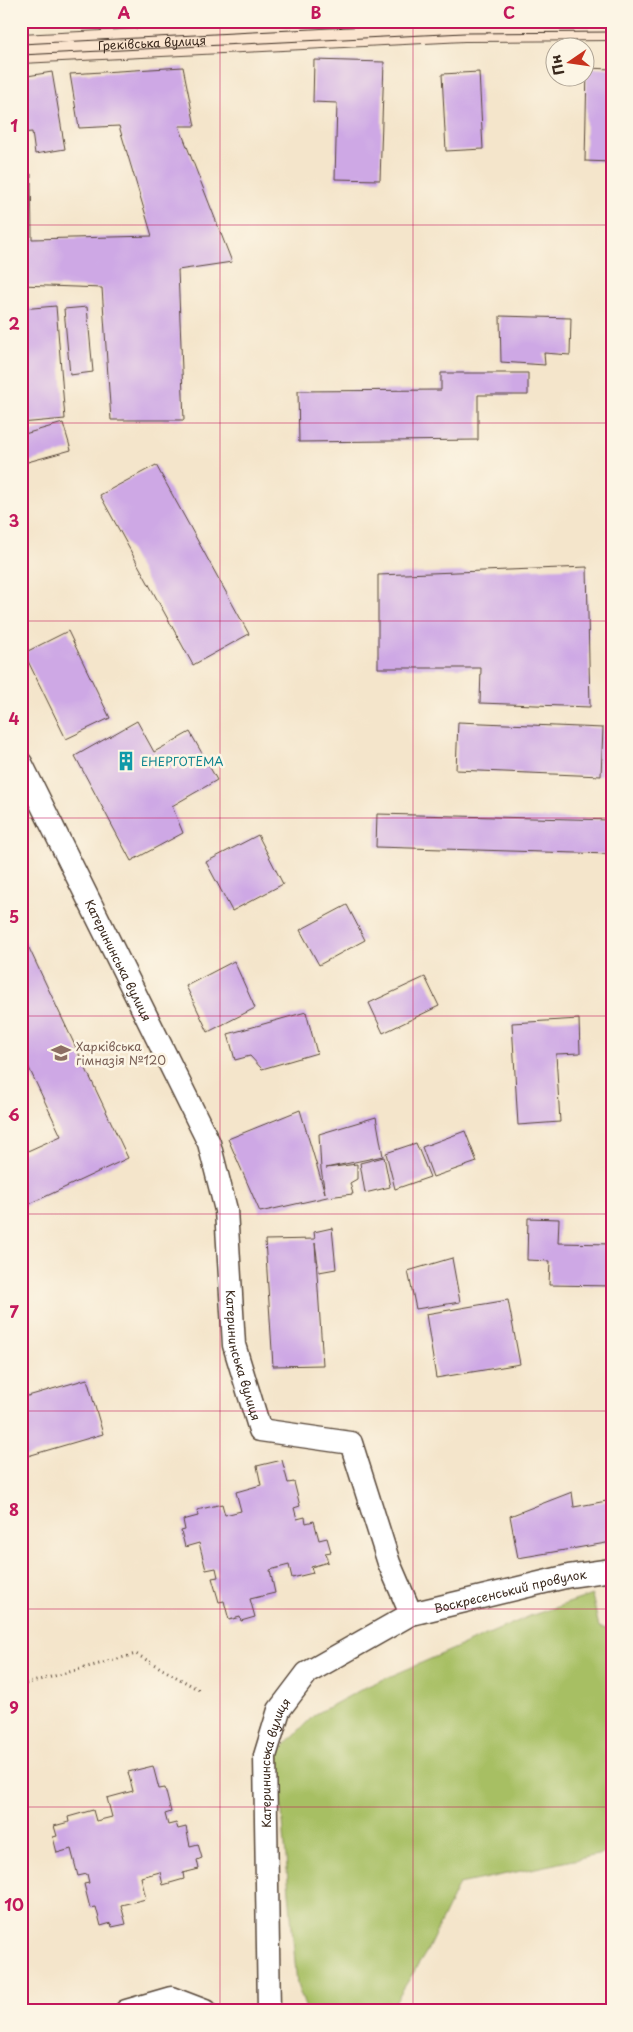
<svg xmlns="http://www.w3.org/2000/svg" width="633" height="2032" viewBox="0 0 633 2032" font-family="'Playpen Sans',sans-serif">
	<style>
		.green { fill: #a7bf64; stroke: #717441 }
		.building { fill: #cea8e5 }
		.lines { fill: none; stroke-linecap: round; stroke-linejoin: round }
		.street-casing { stroke: #574638; stroke-width: 25 }
		.secondary-casing { stroke: #574638; stroke-width: 30 }
		.path { stroke: #574638; stroke-width: 3; stroke-dasharray: 1 4; stroke-linecap: butt }
		.street { stroke: #fff; stroke-width: 22 }
		.secondary { stroke: #fbe5cf; stroke-width: 28 }
		.tram { stroke: #3b2a1e; stroke-width: 1 }
		.grid { fill: none; stroke: #c2185b; stroke-width: 1; stroke-opacity: 0.55 }
		.labels { text-anchor: middle; dominant-baseline: central; stroke-width: 5; stroke-linejoin: round; paint-order: stroke }
		.street-label { font-size: 12px; fill: #3b2a1e; stroke: #fcf5e5 }
		.culture-label { font-size: 12px; fill: #0d838f; stroke: #fcf5e5; text-anchor: start }
		.education-label { font-size: 12px; fill: #785e54; stroke: #fcf5e5; text-anchor: start }
		.neatline { fill: none; stroke: #c2185b; stroke-width: 2 }
		.grid-label { font-size: 16px; text-anchor: middle; font-weight: bold; fill: #c2185b }
	</style>
	<rect width="100%" height="100%" fill="#fcf5e5"/>
	<filter id="ink" filterUnits="userSpaceOnUse"><feTurbulence type="fractalNoise" baseFrequency=".02" numOctaves="2"/><feDisplacementMap in="SourceGraphic" scale="10" xChannelSelector="R" yChannelSelector="G"/><feConvolveMatrix kernelMatrix="1 2 1 2 8 2 1 2 1" color-interpolation-filters="sRGB"/></filter>
	<filter id="wash" filterUnits="userSpaceOnUse"><feTurbulence type="fractalNoise" baseFrequency=".0096" numOctaves="4" result="noise"/><feDisplacementMap in="SourceGraphic" scale="20" xChannelSelector="R" yChannelSelector="G"/><feGaussianBlur stdDeviation="1.12" result="paint"/><feColorMatrix in="noise" values="0 0 0 0 0 0 0 0 0 0 0 0 0 0 0 0 0 1.4 0 .05"/><feComposite in="paint" operator="in"/></filter>
	<g filter="url(#wash)">
		<rect width="100%" height="100%" fill="#f4e5cb"/>
		<polygon class="green" points="592,1595 599,1627 612,1630 612,1852 459,1884 427,1951 393,2005 306,2009 297,1985 277,1753 314,1715 368,1686 530,1616"/>
		<g id="blocks">
			<g class="building">
				<polygon points="314,60 384,62 380,180 335,179 337,103 313,102"/>
				<polygon points="183,67 195,126 179,126 232,262 178,270 184,420 111,420 102,288 21,285 21,175 31,174 32,239 152,236 119,126 79,128 70,74"/>
				<polygon points="587,68 612,69 612,162 585,161"/>
				<polygon points="52,72 65,149 35,154 32,132 21,133 21,77"/>
				<polygon points="479,72 483,149 446,151 442,74"/>
				<polygon points="56,306 65,419 21,423 21,309"/>
				<polygon points="87,307 93,372 70,375 64,309"/>
				<polygon points="500,316 571,318 570,355 544,353 545,365 501,362"/>
				<polygon points="441,373 528,373 528,395 478,395 478,440 299,442 298,391 441,390"/>
				<polygon points="63,423 71,450 24,463 21,453 21,435"/>
				<polygon points="156,465 249,634 193,665 100,495"/>
				<polygon points="587,567 590,707 480,703 481,668 378,668 378,575"/>
				<polygon points="68,631 110,718 66,739 24,653"/>
				<polygon points="137,721 154,752 190,732 217,780 172,806 183,833 131,861 75,756"/>
				<polygon points="458,722 603,728 601,776 456,770"/>
				<polygon points="377,814 611,820 610,854 376,847"/>
				<polygon points="258,835 283,884 232,911 206,862"/>
				<polygon points="347,905 365,940 319,965 300,930"/>
				<polygon points="21,931 128,1158 21,1208 21,1154 61,1136 21,1051"/>
				<polygon points="234,961 255,1008 208,1032 186,986"/>
				<polygon points="425,977 439,1006 383,1033 369,1003"/>
				<polygon points="306,1012 317,1053 262,1069 250,1056 235,1060 228,1034"/>
				<polygon points="579,1019 580,1053 556,1054 560,1122 518,1125 512,1023"/>
				<polygon points="300,1110 325,1193 321,1169 319,1134 376,1117 383,1156 326,1168 357,1164 357,1179 350,1183 353,1194 327,1197 260,1212 228,1139"/>
				<polygon points="465,1131 477,1162 433,1177 422,1147"/>
				<polygon points="416,1143 430,1177 395,1189 386,1153"/>
				<polygon points="384,1157 390,1187 365,1193 360,1163"/>
				<polygon points="528,1218 559,1219 558,1243 612,1244 612,1286 549,1285 550,1261 527,1260"/>
				<polygon points="332,1228 336,1269 319,1272 315,1243 323,1365 273,1366 265,1240 315,1239 314,1232"/>
				<polygon points="452,1258 460,1302 416,1309 408,1271"/>
				<polygon points="508,1300 520,1364 436,1378 426,1314"/>
				<polygon points="87,1379 103,1434 21,1458 21,1398"/>
				<polygon points="282,1460 288,1483 294,1482 300,1506 294,1508 297,1519 305,1517 306,1523 314,1521 319,1540 327,1538 331,1552 325,1553 328,1562 311,1567 313,1573 292,1578 289,1565 270,1570 275,1593 250,1599 255,1617 241,1621 240,1617 229,1620 224,1601 219,1602 212,1578 218,1577 216,1568 206,1570 199,1543 185,1547 181,1531 185,1530 183,1520 198,1516 197,1510 222,1504 225,1515 241,1511 236,1492 261,1485 257,1466"/>
				<polygon points="572,1492 574,1507 612,1500 612,1542 518,1558 510,1516"/>
				<polygon points="153,1766 159,1789 165,1788 171,1812 165,1814 168,1825 176,1823 178,1829 186,1827 190,1846 198,1844 202,1858 197,1860 199,1869 183,1873 184,1879 163,1885 160,1872 141,1877 146,1899 121,1905 126,1924 112,1927 111,1923 101,1926 96,1907 90,1908 84,1884 89,1883 87,1874 78,1876 71,1849 57,1853 53,1837 57,1836 54,1826 69,1822 68,1817 93,1810 96,1821 112,1817 107,1798 133,1791 128,1772"/>
			</g>
		</g>
	</g>
	<g filter="url(#ink)">
		<use href="#blocks" fill-opacity="0" stroke="#574638" stroke-width="1"/>
		<g class="lines">
			<defs>
				<g id="street">
					<path id="s1" d="M21,763L209,1143L226,1210L234,1345L260,1430L351,1443L389,1563L411,1614"/>
					<polyline points="126,2011 171,1998 205,2011"/>
					<path id="s2" d="M269,2011L265,1756L279,1710L307,1673L411,1614L569,1576L612,1570"/>
				</g>
				<g id="secondary">
					<path id="s3" d="M21,49L464,27L612,26"/>
				</g>
			</defs>
			<use href="#street" class="street-casing"/>
			<use href="#secondary" class="secondary-casing"/>
			<polyline class="path" points="21,1685 136,1654 201,1691"/>
			<use href="#street" class="street"/>
			<use href="#secondary" class="secondary"/>
			<g class="tram">
				<polyline points="21,44 350,27 508,21"/>
				<polyline points="21,55 464,33 612,32"/>
			</g>
		</g>
	</g>
	<path class="grid" d="M220,21V2011M413,21V2011M21,225H612M21,423H612M21,621H612M21,818H612M21,1016H612M21,1214H612M21,1411H612M21,1609H612M21,1807H612"/>
	<defs>
		<symbol id="building-bare" viewBox="-9 -9 18 18"><path d="M-4-6H4V6H1V3H-1V6H-4ZM-2.5-4.3h1.7v1.8h-1.7ZM.8-4.3h1.7v1.8H.8ZM-2.5-1h1.7V.8h-1.7ZM.8-1h1.7V.8H.8Z" fill="#0f9aa8" stroke="#fcf5e5" stroke-width="2.5" paint-order="stroke"/></symbol>
		<symbol id="school-bare" viewBox="-9 -9 18 18"><path d="M0-5L7-2L0 1L-7-2ZM-4 1L0 2.5L4 1V4Q0 6-4 4Z" fill="#8d6e63" stroke="#fcf5e5" stroke-width="2.5" paint-order="stroke"/></symbol>
	</defs>
	<g fill-rule="evenodd">
		<use href="#building-bare" x="112" y="747" width="28" height="28"/>
		<use href="#school-bare" x="47" y="1039" width="28" height="28"/>
	</g>
	<g class="labels">
		<g class="street-label">
			<text stroke="none"><textPath href="#s3" startOffset="131">Греківська вулиця</textPath></text>
			<text stroke="none"><textPath href="#s1" startOffset="220">Катерининська вулиця</textPath></text>
			<text stroke="none"><textPath href="#s1" startOffset="640">Катерининська вулиця</textPath></text>
			<text stroke="none"><textPath href="#s2" startOffset="571">Воскресенський провулок</textPath></text>
			<text stroke="none"><textPath href="#s2" startOffset="250">Катерининська вулиця</textPath></text>
		</g>
		<g class="culture-label">
			<text x="141" y="761">ЕНЕРГОТЕМА</text>
		</g>
		<g class="education-label">
			<text x="76" y="1046">Харківська<tspan x="76" dy="14">гімназія №120</tspan></text>
		</g>
	</g>
	<rect width="633" height="2032" fill="none" stroke="#fcf5e5" stroke-width="55"/>
	<g transform="translate(570 62) rotate(257)"><circle r="24" fill="#fcf5e5" stroke="#afa495"/>
	<path d="M0-4L9 19L0 12L-9 19Z" fill="#c8321e"/>
	<text y="-8" font-size="14" font-weight="bold" text-anchor="middle" fill="#3b2a1e">Пн</text>
	</g>
	<rect x="28" y="28" width="578" height="1976" class="neatline"/>
	<g class="grid-label">
		<text x="124" y="19">A</text>
		<text x="316" y="19">B</text>
		<text x="509" y="19">C</text>
		<text x="14" y="132">1</text>
		<text x="14" y="330">2</text>
		<text x="14" y="527">3</text>
		<text x="14" y="725">4</text>
		<text x="14" y="923">5</text>
		<text x="14" y="1121">6</text>
		<text x="14" y="1318">7</text>
		<text x="14" y="1516">8</text>
		<text x="14" y="1714">9</text>
		<text x="14" y="1911">10</text>
	</g>
</svg>
